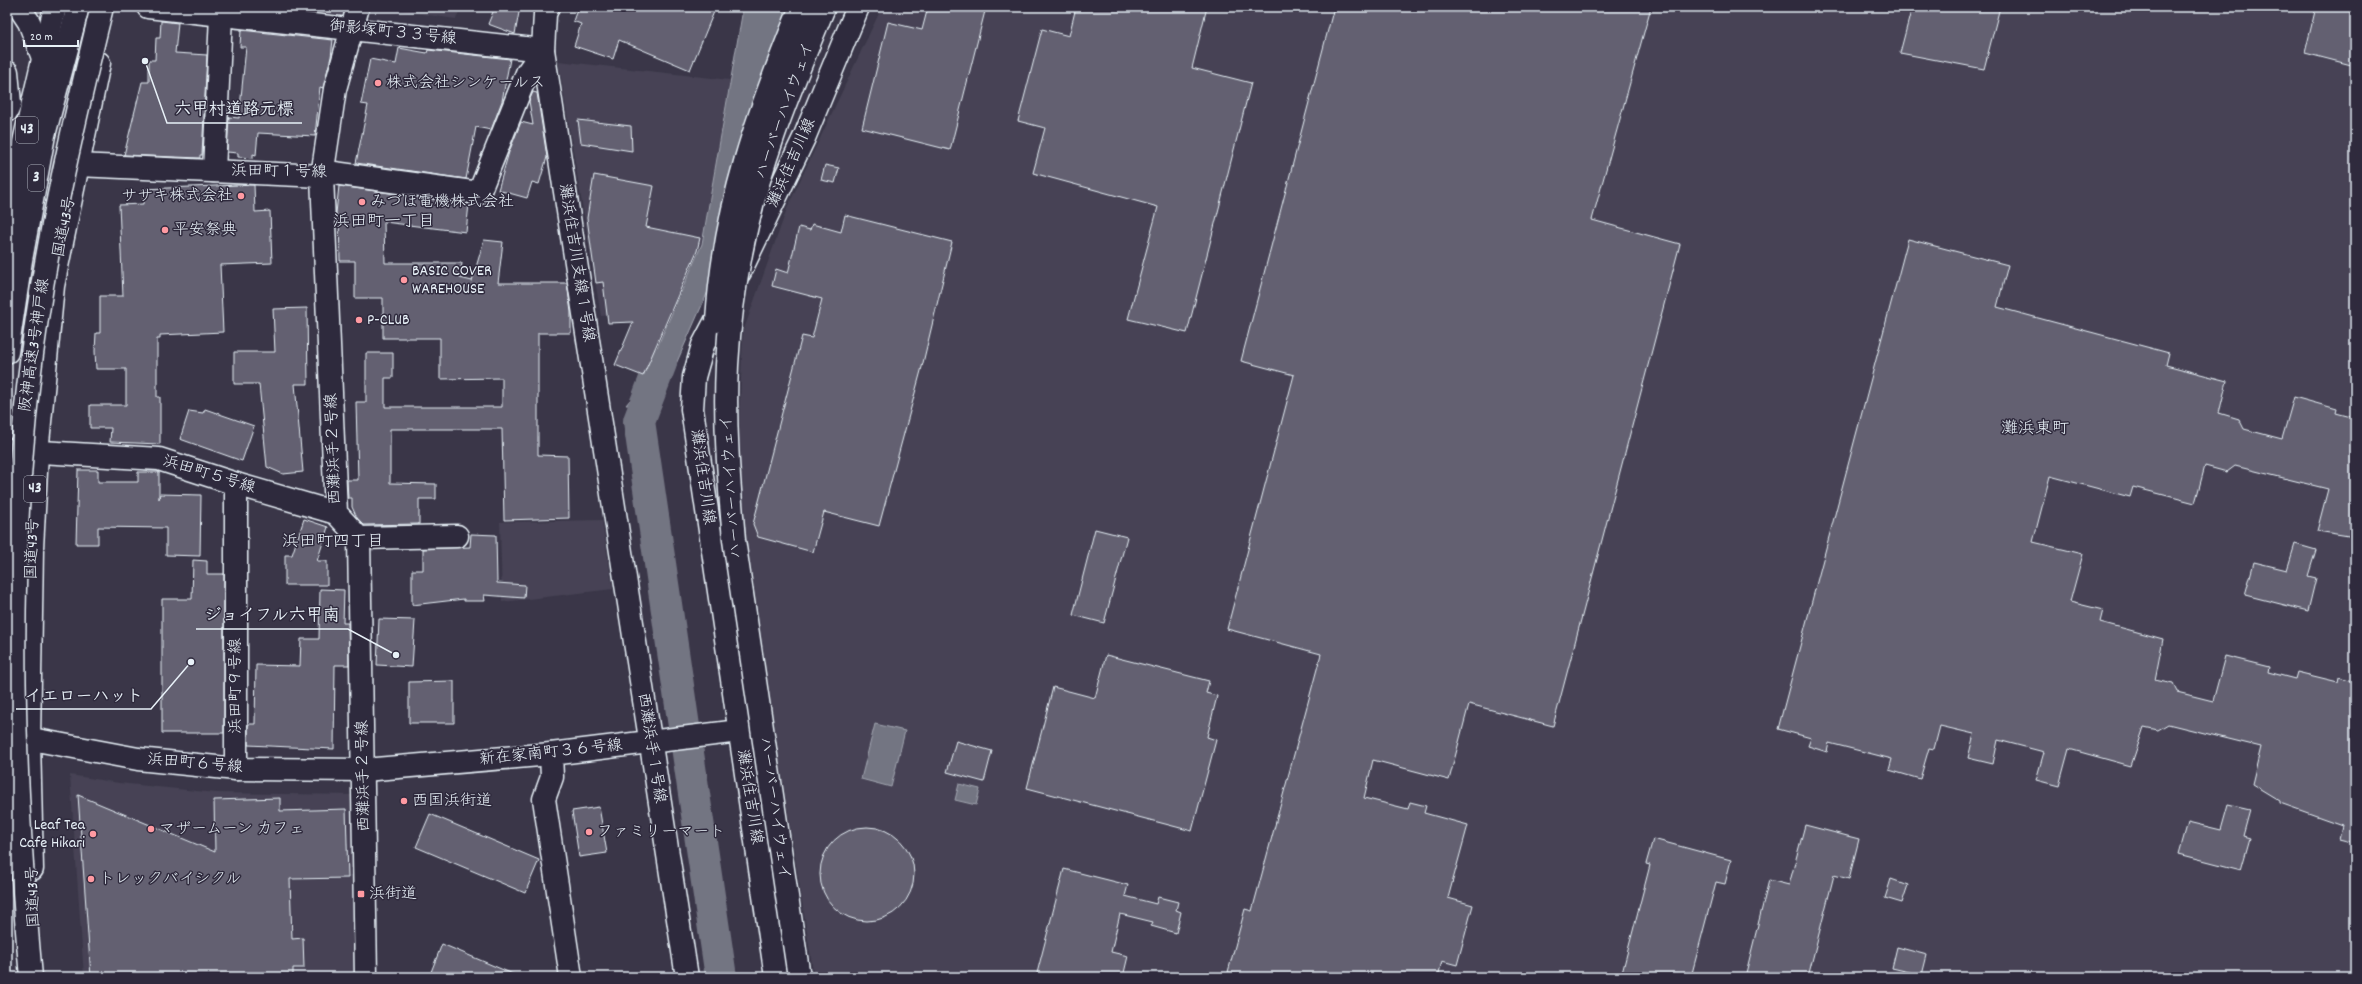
<svg xmlns="http://www.w3.org/2000/svg" width="2362" height="984" viewBox="0 0 2362 984" font-family="Dekko,'Klee One',sans-serif">
	<style>
		.built { fill: #464354 }
		.water { fill: #737482; stroke: #a2a6b1 }
		.lines { fill: none; stroke-linecap: round; stroke-linejoin: round }
		.river { stroke: #737482; stroke-width: 32 }
		.building { fill: #636171; stroke: #e8f1f8 }
		.minor-casing { stroke: #e8f1f8; stroke-width: 25 }
		.highway-casing { stroke: #e8f1f8; stroke-width: 25 }
		.minor { stroke: #2f2a3d; stroke-width: 22 }
		.highway { stroke: #2f2a3d; stroke-width: 22 }
		.minor-bridge-casing { stroke: #e8f1f8; stroke-width: 25; stroke-linecap: butt }
		.highway-bridge-casing { stroke: #e8f1f8; stroke-width: 25; stroke-linecap: butt }
		.minor-bridge { stroke: #2f2a3d; stroke-width: 22 }
		.highway-bridge { stroke: #2f2a3d; stroke-width: 22 }
		.poi-dot { fill: #ff9aa2; stroke: #2f2a3d; stroke-width: 1.5 }
		.labels { text-anchor: middle; dominant-baseline: central; stroke-width: 3; stroke-linejoin: round; paint-order: stroke }
		.shield { fill: #2f2a3d; stroke: #b0b5c0; stroke-width: 1 }
		.shield-label { font-size: 15px; font-weight: bold; fill: #e8f1f8 }
		.street-label { font-size: 16px; fill: #e8f1f8; stroke: #2f2a3d }
		.poi-label { font-size: 16px; fill: #e8f1f8; stroke: #2f2a3d; text-anchor: start }
		.neighbourhood-label { font-size: 17px; fill: #e8f1f8; stroke: #2f2a3d }
		.leader { fill: none; stroke: #e8f1f8; stroke-width: 1.5 }
		.callout-dot { fill: #e8f1f8; stroke: #2f2a3d; stroke-width: 1.5 }
		.callout-label { font-size: 17px; text-anchor: middle; font-weight: bold; fill: #e8f1f8; stroke: #2f2a3d; stroke-width: 3; stroke-linejoin: round; paint-order: stroke }
	</style>
	<rect width="100%" height="100%" fill="#3a3648"/>
	<filter id="ink" filterUnits="userSpaceOnUse"><feTurbulence type="fractalNoise" baseFrequency=".025" numOctaves="2"/><feDisplacementMap in="SourceGraphic" scale="8" xChannelSelector="R" yChannelSelector="G"/><feConvolveMatrix kernelMatrix="1 2 1 2 8 2 1 2 1" color-interpolation-filters="sRGB"/></filter>
	<g filter="url(#ink)">
		<g class="built">
			<polygon points="215,7 352,7 350,13 342,19"/>
			<polygon points="373,7 461,7 456,19"/>
			<polygon points="882,7 2355,7 2355,977 814,977 742,526 739,423 743,332 788,206"/>
			<polygon points="558,61 730,80 702,244 673,309 601,316"/>
			<polygon points="602,520 613,589 502,602 500,522"/>
			<polygon points="70,775 119,783 216,793 358,795 358,977 84,977"/>
		</g>
		<g class="water">
			<polygon points="741,7 833,7 658,405 626,405 639,389 702,244 742,15"/>
			<polygon points="875,724 905,731 891,787 861,779"/>
			<polygon points="959,784 980,789 976,805 955,800"/>
		</g>
		<g class="lines">
			<polyline class="river" points="661,363 639,421 721,977"/>
		</g>
		<g class="building">
			<polygon points="495,7 520,7 515,34 488,24"/>
			<polygon points="578,7 716,7 690,70 619,40 613,59 574,46 581,24 573,21"/>
			<polygon points="928,7 986,7 950,150 862,128 888,22 922,30"/>
			<polygon points="1076,7 1207,7 1192,68 1251,83 1187,333 1128,319 1158,207 1033,173 1045,128 1018,121 1042,29 1069,36"/>
			<polygon points="1334,7 1651,7 1592,220 1680,244 1553,726 1469,704 1449,780 1373,760 1364,798 1408,809 1410,802 1426,806 1424,813 1468,825 1448,898 1473,905 1457,965 1442,961 1438,977 1247,977 1228,972 1245,909 1252,911 1321,654 1227,629 1294,375 1241,361"/>
			<polygon points="1912,7 2000,7 1984,69 1900,53"/>
			<polygon points="2316,7 2355,7 2355,66 2305,53"/>
			<polygon points="161,21 178,23 175,53 207,55 202,155 200,155 200,158 124,155 142,82 149,82 149,60 155,60 156,38 160,38"/>
			<polygon points="241,30 333,40 331,57 323,88 320,87 315,136 258,133 256,155 253,154 253,158 238,157 238,153 227,152 229,117 239,118 246,47 240,47"/>
			<polygon points="399,48 427,53 428,50 510,59 502,101 491,130 476,127 466,179 356,163 368,105 361,104 370,59 396,64"/>
			<polygon points="533,92 537,93 547,157 539,184 532,182 527,198 498,190 509,152 521,122 533,125 529,101"/>
			<polygon points="578,120 631,126 632,151 581,143"/>
			<polygon points="825,165 839,168 835,183 821,180"/>
			<polygon points="594,175 654,186 646,227 700,238 697,251 643,376 615,365 633,322 608,323 603,282 596,283 587,218"/>
			<polygon points="239,185 254,185 255,212 270,211 272,263 220,265 223,332 160,335 160,339 157,339 157,397 160,397 160,444 110,442 111,428 90,428 90,405 126,405 126,369 96,369 95,351 96,333 100,333 100,296 123,296 119,205 143,204 143,189"/>
			<polygon points="339,186 469,204 466,232 384,222 385,263 462,263 460,278 472,281 484,240 503,242 498,283 567,283 571,312 571,333 538,333 538,455 568,456 569,518 504,520 502,429 390,429 390,483 436,484 436,499 419,499 419,524 364,525 357,518 352,507 352,498 348,498 347,480 358,480 356,402 366,402 366,353 393,353 393,378 385,378 385,407 502,407 502,378 440,379 440,338 383,338 383,298 355,298 355,261 340,261 339,216 336,216 336,213"/>
			<polygon points="845,215 952,242 922,367 879,526 824,512 813,552 758,537 753,524 802,336 812,338 822,299 772,286 776,269 788,273 799,227 810,230 812,224 841,232"/>
			<polygon points="1908,239 2008,265 1997,307 2169,353 2166,365 2227,381 2219,413 2239,419 2244,429 2282,439 2294,397 2337,409 2336,413 2355,418 2355,537 2317,531 2328,489 2235,466 2227,472 2205,466 2195,503 2133,487 2130,497 2050,476 2033,542 2083,554 2070,602 2103,610 2100,622 2163,639 2155,680 2173,684 2177,692 2213,701 2225,656 2269,667 2268,672 2295,679 2297,672 2338,682 2339,677 2355,682 2355,843 2339,839 2342,825 2280,803 2280,801 2252,784 2261,747 2168,724 2158,730 2144,727 2131,766 2069,749 2059,786 2036,780 2044,752 1998,740 1993,764 1968,758 1974,734 1940,726 1934,749 1929,748 1920,779 1889,770 1892,759 1829,743 1827,752 1808,746 1811,738 1778,729"/>
			<polygon points="307,308 308,384 295,384 303,472 283,474 267,467 259,384 234,384 234,352 275,352 273,309"/>
			<polygon points="205,409 254,426 242,461 180,439 189,411 203,413"/>
			<polygon points="78,470 98,470 98,482 138,482 138,472 159,472 159,499 160,494 201,495 200,556 166,555 166,528 98,527 98,544 76,544"/>
			<polygon points="304,519 328,527 317,561 327,561 327,585 285,585 285,555 292,555"/>
			<polygon points="1095,529 1127,537 1104,623 1073,615"/>
			<polygon points="471,534 496,535 497,583 525,585 524,598 484,595 485,601 464,601 464,599 412,605 412,570 423,570 423,549 470,547"/>
			<polygon points="2295,544 2316,550 2308,576 2316,578 2308,611 2245,595 2254,562 2287,570"/>
			<polygon points="193,560 207,561 207,574 224,574 224,733 162,733 162,599 192,599"/>
			<polygon points="320,589 344,590 343,623 348,623 349,665 335,665 334,749 248,745 248,724 255,724 256,665 300,666 301,639 319,639"/>
			<polygon points="379,619 415,620 412,667 377,665"/>
			<polygon points="1106,655 1209,681 1206,693 1217,696 1207,737 1216,740 1192,831 1027,788 1053,687 1095,698"/>
			<polygon points="454,681 454,723 409,723 409,682"/>
			<polygon points="956,741 992,751 984,782 947,772"/>
			<polygon points="78,795 215,852 214,800 280,798 280,811 346,809 348,878 290,879 292,939 303,938 304,968 293,968 293,977 91,977"/>
			<polygon points="2228,805 2250,810 2243,836 2250,838 2241,870 2179,854 2188,822 2221,830"/>
			<polygon points="599,807 607,853 579,857 572,811"/>
			<polygon points="430,814 539,860 525,893 416,847"/>
			<polygon points="1805,825 1859,839 1849,879 1834,875 1808,977 1745,977 1769,880 1789,885"/>
			<circle cx="867" cy="874" r="47"/>
			<polygon points="1653,839 1731,860 1725,884 1716,882 1691,977 1621,977 1650,865 1646,864"/>
			<polygon points="1064,869 1128,885 1125,896 1156,904 1158,897 1178,902 1176,910 1181,912 1176,933 1151,926 1153,922 1120,914 1111,952 1128,956 1123,977 1036,977"/>
			<polygon points="1891,879 1908,885 1902,903 1885,898"/>
			<polygon points="442,944 520,977 429,977"/>
			<polygon points="1897,947 1927,955 1922,975 1892,968"/>
		</g>
		<g class="lines">
			<defs>
				<g id="minor">
					<polyline points="19,7 29,22 43,58"/>
					<polyline points="358,7 335,89 322,176 336,513 359,538 366,977"/>
					<polyline points="548,7 545,14 543,50 687,977"/>
					<polyline points="7,72 10,104 7,111"/>
					<polyline points="77,165 322,176 334,173 479,193 527,73 543,50 148,7"/>
					<polyline points="214,171 221,15"/>
					<polyline points="740,272 804,138 858,7"/>
					<polyline points="725,303 703,345 694,377 692,409 776,977"/>
					<polyline points="7,450 159,459 236,484 336,513"/>
					<polyline points="359,538 457,536"/>
					<polyline points="10,735 138,759 236,769 364,770 551,754 739,731"/>
					<polyline points="551,754 552,777 544,799 571,977"/>
					<polyline points="236,769 236,484"/>
				</g>
				<g id="highway">
					<polyline points="7,255 24,142 55,7"/>
					<polyline points="7,352 21,260 44,135 78,7"/>
					<polyline points="32,869 29,740 32,548 37,453 53,286 99,63"/>
				</g>
			</defs>
			<use href="#minor" class="minor-casing"/>
			<use href="#highway" class="highway-casing"/>
			<use href="#minor" class="minor"/>
			<use href="#highway" class="highway"/>
			<defs>
				<g id="minor-bridge">
					<path d="M717,321C724,206 758,112 801,7"/>
					<path d="M799,977L734,540C729,481 724,423 727,365C731,287 748,207 774,134C789,91 807,49 824,7"/>
				</g>
				<path id="highway-bridge" d="M31,977C13,781 6,584 28,388C42,259 71,133 102,7"/>
			</defs>
			<use href="#minor-bridge" class="minor-bridge-casing"/>
			<use href="#highway-bridge" class="highway-bridge-casing"/>
			<use href="#minor-bridge" class="minor-bridge"/>
			<use href="#highway-bridge" class="highway-bridge"/>
		</g>
	</g>
	<g class="poi-dot">
		<circle cx="378" cy="83" r="4"/>
		<circle cx="241" cy="196" r="4"/>
		<circle cx="362" cy="202" r="4"/>
		<circle cx="165" cy="230" r="4"/>
		<circle cx="404" cy="280" r="4"/>
		<circle cx="359" cy="320" r="4"/>
		<circle cx="404" cy="801" r="4"/>
		<circle cx="151" cy="829" r="4"/>
		<circle cx="589" cy="832" r="4"/>
		<circle cx="93" cy="834" r="4"/>
		<circle cx="91" cy="879" r="4"/>
		<rect x="357" y="890" width="8" height="8" rx="2"/>
	</g>
	<g class="labels">
		<g class="shield">
			<rect x="16" y="117" width="22" height="26" rx="3"/>
			<rect x="28" y="165" width="16" height="26" rx="3"/>
			<rect x="24" y="476" width="22" height="26" rx="3"/>
		</g>
		<g class="shield-label">
			<text x="27" y="130">43</text>
			<text x="36" y="178">3</text>
			<text x="35" y="489">43</text>
		</g>
		<g class="street-label">
			<text transform="translate(393 33) rotate(6)">御影塚町３３号線</text>
			<text transform="translate(785 111) rotate(-70)">ハーバーハイウェイ</text>
			<text transform="translate(792 163) rotate(-66)">灘浜住吉川線</text>
			<text transform="translate(279 172) rotate(1)">浜田町１号線</text>
			<text transform="translate(65 227) rotate(-79)">国道43号</text>
			<text transform="translate(576 263) rotate(81)">灘浜住吉川支線１号線</text>
			<text transform="translate(35 345) rotate(-82)">阪神高速3号神戸線</text>
			<text transform="translate(334 449) rotate(-92)">西灘浜手２号線</text>
			<text transform="translate(209 475) rotate(17)">浜田町５号線</text>
			<text transform="translate(702 477) rotate(82)">灘浜住吉川線</text>
			<text transform="translate(732 487) rotate(-94)">ハーバーハイウェイ</text>
			<text transform="translate(33 549) rotate(-88)">国道43号</text>
			<text transform="translate(236 686) rotate(-90)">浜田町９号線</text>
			<text transform="translate(651 748) rotate(81)">西灘浜手１号線</text>
			<text transform="translate(551 753) rotate(-6)">新在家南町３６号線</text>
			<text transform="translate(195 764) rotate(5)">浜田町６号線</text>
			<text transform="translate(364 776) rotate(-91)">西灘浜手２号線</text>
			<text transform="translate(749 797) rotate(81)">灘浜住吉川線</text>
			<text transform="translate(774 808) rotate(82)">ハーバーハイウェイ</text>
			<text transform="translate(34 897) rotate(-92)">国道43号</text>
		</g>
		<g class="poi-label">
			<text x="386" y="83">株式会社シンケールス</text>
			<text x="233" y="196" text-anchor="end">ササキ株式会社</text>
			<text x="370" y="202">みづほ電機株式会社</text>
			<text x="173" y="230">平安祭典</text>
			<text x="412" y="271">BASIC COVER<tspan x="412" dy="18">WAREHOUSE</tspan></text>
			<text x="367" y="320">P-CLUB</text>
			<text x="412" y="801">西国浜街道</text>
			<text x="85" y="825" text-anchor="end">Leaf Tea<tspan x="85" dy="18">Cafe Hikari</tspan></text>
			<text x="159" y="829">マザームーン カフェ</text>
			<text x="597" y="832">ファミリーマート</text>
			<text x="99" y="879">トレックバイシクル</text>
			<text x="369" y="894">浜街道</text>
		</g>
		<g class="neighbourhood-label">
			<text x="384" y="223">浜田町一丁目</text>
			<text x="2035" y="430">灘浜東町</text>
			<text x="333" y="543">浜田町四丁目</text>
		</g>
	</g>
	<path class="leader" d="M145 61L167 123H302M396 655L348 629H196M191 662L151 709H16"/>
	<g class="callout-dot">
		<circle cx="145" cy="61" r="4"/>
		<circle cx="396" cy="655" r="4"/>
		<circle cx="191" cy="662" r="4"/>
	</g>
	<g class="callout-label">
		<text x="234" y="114">六甲村道路元標</text>
		<text x="272" y="620">ジョイフル六甲南</text>
		<text x="84" y="701">イエローハット</text>
	</g>
	<rect width="2362" height="984" fill="none" stroke="#2f2a3d" stroke-width="24"/>
	<rect x="12" y="12" width="2338" height="960" fill="none" stroke="#e8f1f8" stroke-width="1.5" filter="url(#ink)"/>
	<path d="M24 40v6h54v-6" fill="none" stroke="#e8f1f8" stroke-width="2"/>
	<text x="30" y="40" font-size="12" fill="#e8f1f8" stroke="#2f2a3d" stroke-width="3" paint-order="stroke">20 m</text>
</svg>
